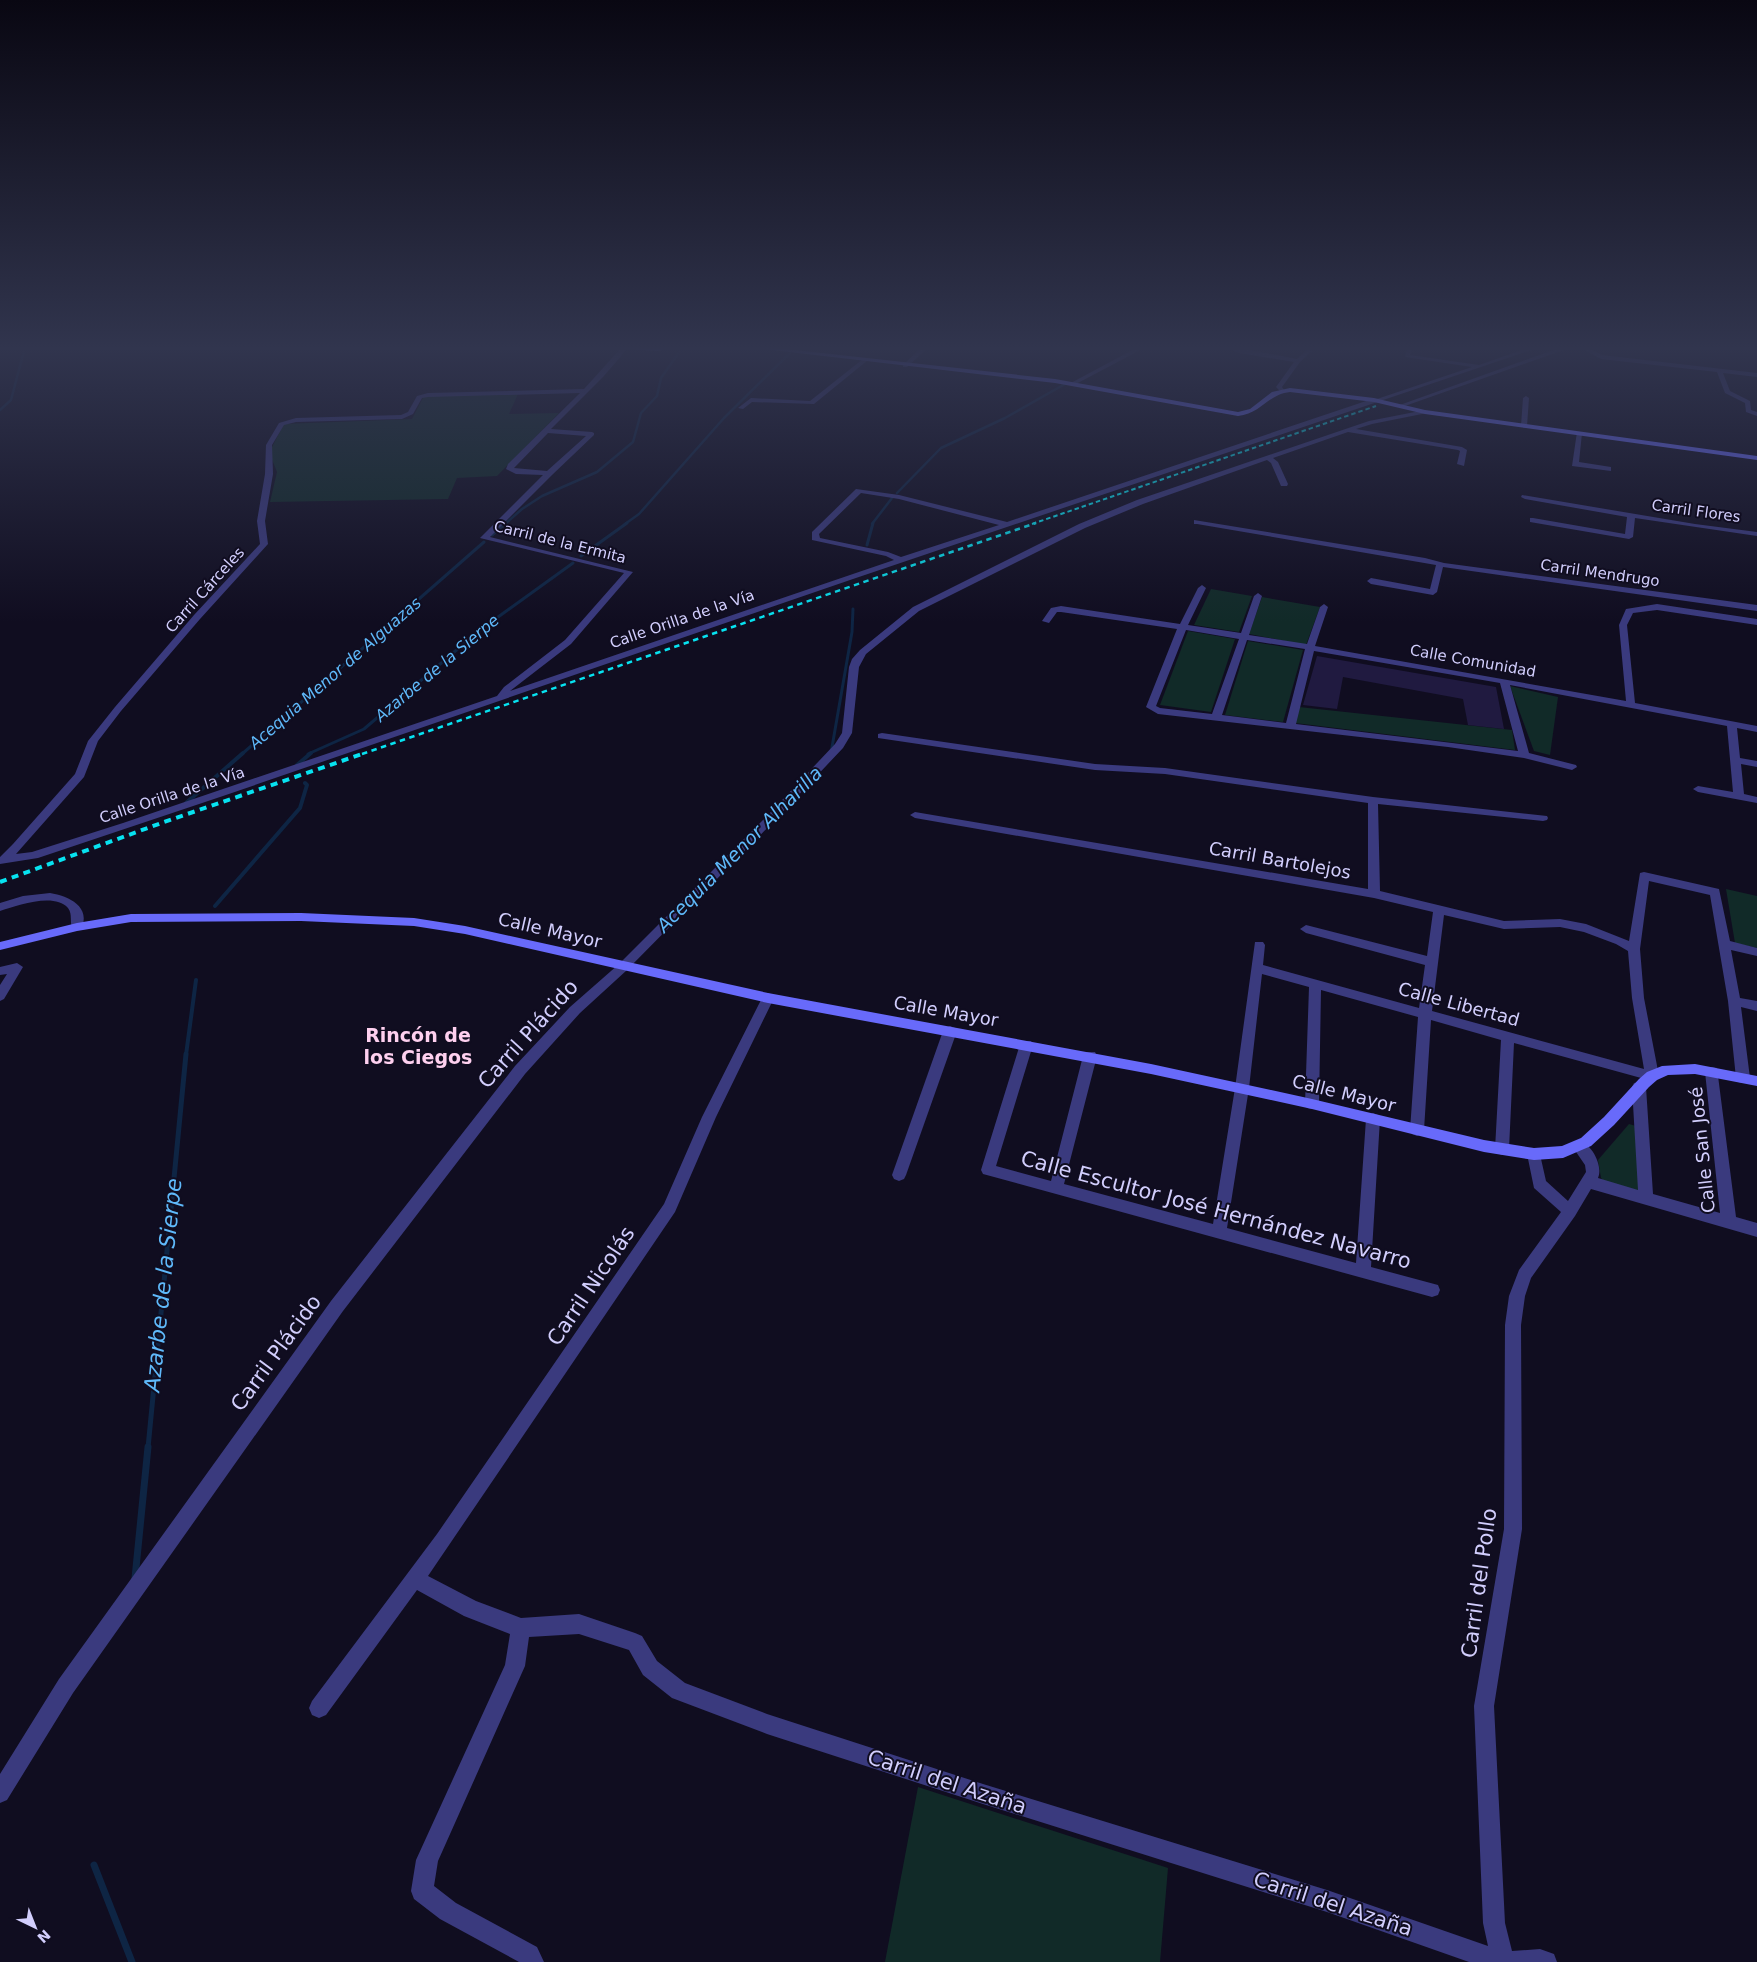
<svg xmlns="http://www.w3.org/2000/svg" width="1757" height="1962" viewBox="0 0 1757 1962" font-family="'DejaVu Sans',sans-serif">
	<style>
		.green { fill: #112a28 }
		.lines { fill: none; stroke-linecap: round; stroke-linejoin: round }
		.stream-far4 { stroke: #0e2544; stroke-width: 2.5 }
		.stream-far3 { stroke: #0e2544; stroke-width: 3 }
		.stream-far2 { stroke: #0e2544; stroke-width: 4 }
		.stream-far1 { stroke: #0e2544; stroke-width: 5 }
		.stream { stroke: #0e2544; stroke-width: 7 }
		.building { fill: #201a40 }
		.street { fill: #3a3a7e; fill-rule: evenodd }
		.secondary { fill: #686afa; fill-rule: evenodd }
		.rail-far2 { stroke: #07e2f0; stroke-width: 2; stroke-dasharray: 4.5 3; stroke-linecap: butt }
		.rail-far1 { stroke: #07e2f0; stroke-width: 2.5; stroke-dasharray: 5.5 4.5; stroke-linecap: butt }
		.rail { stroke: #07e2f0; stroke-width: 4; stroke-dasharray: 7 5.5; stroke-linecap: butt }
		.labels { text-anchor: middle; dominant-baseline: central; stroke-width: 4; stroke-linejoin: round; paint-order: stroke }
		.far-street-label { font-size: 15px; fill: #d2cefd; stroke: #100d20 }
		.far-water-label { font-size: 16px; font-style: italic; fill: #5fb9fa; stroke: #100d20 }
		.street-label { font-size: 18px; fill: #d2cefd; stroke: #100d20 }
		.water-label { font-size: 19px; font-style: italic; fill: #5fb9fa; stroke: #100d20 }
		.neighbourhood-label { font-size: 19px; font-weight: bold; fill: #fed0ef; stroke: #100d20 }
		.near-street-label { font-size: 21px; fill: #d2cefd; stroke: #100d20 }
		.near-water-label { font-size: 22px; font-style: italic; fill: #5fb9fa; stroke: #100d20 }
	</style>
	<rect width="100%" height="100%" fill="#100d20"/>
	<g class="green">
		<polygon points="518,394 509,414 559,413 497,476 457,478 448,499 270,502 277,472 271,457 271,449 284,424 412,419 424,396"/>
		<polygon points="1211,589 1252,596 1239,632 1194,625"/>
		<polygon points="1262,597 1320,607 1306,645 1249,634"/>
		<polygon points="1188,631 1235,639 1211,712 1160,705"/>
		<polygon points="1248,641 1303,650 1283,722 1225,715"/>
		<polygon points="1510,686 1558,697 1550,755 1534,751"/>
		<polygon points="1299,707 1512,730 1515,750 1295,723"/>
		<polygon points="1726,889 1757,896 1757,948 1735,943"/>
		<polygon points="1629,1124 1636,1126 1639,1193 1605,1183 1601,1178 1598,1160"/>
		<polygon points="918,1787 1168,1868 1160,1962 885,1962"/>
	</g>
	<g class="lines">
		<g class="stream-far4">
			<polyline points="0,410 11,400 25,347"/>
			<polyline points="897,493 941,448 1005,418 1065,384"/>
			<polyline points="505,524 522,509 542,496 597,472 633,442 641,413 657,396 661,378 680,351"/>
			<polyline points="625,524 639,514 724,418 790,353"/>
			<polyline points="872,524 892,498"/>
		</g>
		<g class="stream-far3">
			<polyline points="492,535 506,523"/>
			<polyline points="867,545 873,523"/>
			<polyline points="581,556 627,523"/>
			<polyline points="831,753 852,632 853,609"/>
			<polyline points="242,754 484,542"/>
			<polyline points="308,754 364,729 480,630 573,563"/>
		</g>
		<g class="stream-far2">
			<polyline points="297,765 311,753"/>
			<polyline points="186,803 243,753"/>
			<polyline points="215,906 300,808 307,785 305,783"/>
			<polyline points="186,1055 196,980"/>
		</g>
		<polyline class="stream-far1" points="148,1448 186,1054"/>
		<g class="stream">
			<polyline points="135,1578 148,1447"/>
			<polyline points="94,1865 132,1962"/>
		</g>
	</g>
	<polygon class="building" points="1317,656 1496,687 1504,729 1468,725 1463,699 1343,677 1337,709 1303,705"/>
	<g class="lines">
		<g class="street">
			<path d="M622,347L628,348L603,377L551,429L592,432L594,433V435L552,475L490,537L633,572L571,644L510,691L894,560L886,556L812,540V532L856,489L899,495L1007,522L1372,399H1377L1472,367L1405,357L1407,347H1413L1410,355L1479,365L1530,347H1540L853,579L223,796L38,858L0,864V857L13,844L75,774L88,741L115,707L194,615L260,544L257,521L265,474L266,445L279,423L296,418L401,415L408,412L417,396L428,393L584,389ZM580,393L508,464L506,469L516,474L543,475L480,538L624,573L565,640L504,687L497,696L123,823L32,852L16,854L84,777L98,741L121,711L200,619L268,544L265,521L273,474L272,445L284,425L296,422L402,419L413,414L422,398L428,397ZM548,433L586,436L547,471L514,468ZM861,493L899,499L999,525L901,557L888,552L820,538L819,534Z"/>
			<polygon points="922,347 929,347 907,367 903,367 903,365"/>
			<polygon points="1138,347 1146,347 1074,385 1069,384"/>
			<polygon points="1234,347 1297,359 1307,350 1312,351 1300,362 1282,387 1284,390 1281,392 1276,387 1294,362 1239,353 1233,351"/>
			<polygon points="1562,347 1572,347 1402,407 1397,406"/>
			<polygon points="1579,347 1587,347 1602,355 1757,373 1757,377 1723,373 1730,391 1750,401 1751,410 1757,412 1757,416 1746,412 1745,403 1725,393 1717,372 1601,359"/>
			<polygon points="863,359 868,360 814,404 752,402 743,409 738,408 751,398 810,401"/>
			<polygon points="1526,396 1529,398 1527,426 1524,428 1521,426 1523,398"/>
			<polygon points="1425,410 1427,411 1427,413 1372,424 1356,429 1462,447 1467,450 1464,466 1457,464 1460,451 1458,450 1348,432 1273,458 1278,462 1288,484 1287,486 1281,486 1271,463 1267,460 1143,504 1085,528 919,611 866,654 859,667 852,733 843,748 776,819 627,970 580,1013 525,1074 343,1311 73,1693 7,1800 0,1803 0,1774 59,1679 331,1301 515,1066 570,1007 619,964 768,815 835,744 842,733 849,667 852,659 860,650 913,607 1079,524 1137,500 1369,421"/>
			<polygon points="1577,432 1582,433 1579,462 1611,467 1611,471 1572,466"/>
			<polygon points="1522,495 1695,524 1757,532 1757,536 1635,518 1633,537 1629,539 1530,522 1530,518 1533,518 1625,534 1627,517 1525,499 1521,497"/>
			<polygon points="1194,520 1425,558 1444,563 1757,605 1757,611 1443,567 1437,592 1433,595 1371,584 1367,581 1371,578 1430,589 1436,565 1197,524 1194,524"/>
			<path d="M1202,585L1206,588L1188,625L1241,633L1254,596L1258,593L1262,596L1249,635L1307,644L1320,607L1324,604L1328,607L1315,646L1626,701L1619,625L1626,609L1657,604L1757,619V625L1657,610L1633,613L1627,625L1635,703L1757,726V732L1737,728L1740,758L1757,761V767L1741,764L1744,794L1757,797V803L1698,792L1693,789L1698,786L1733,792L1727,726L1510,685L1529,753L1576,765L1577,767L1572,770L1524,758L1448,747L1158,714L1146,707L1177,629L1061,612H1057L1049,623L1042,621L1051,608L1061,606L1180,624L1198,588ZM1186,630L1239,639L1212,714L1160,708L1156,706ZM1247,640L1305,649L1286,723L1222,715ZM1314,651L1500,683L1518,751L1296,724Z"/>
			<path d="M882,733L1095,764L1165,768L1373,797L1547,816L1548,818L1547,820L1543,821L1378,804L1380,891L1504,921L1560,919L1586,924L1629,941L1640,873L1644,872L1719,889L1730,941L1757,948V956L1731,950L1740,998L1757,1001V1011L1741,1007L1750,1078L1748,1082L1743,1083L1738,1082L1736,1078L1728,1001L1710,895L1649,881L1640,949L1644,998L1659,1076L1657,1080L1652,1081L1514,1043L1509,1149L1507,1153L1502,1155L1497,1153L1495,1149L1501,1040L1431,1020L1424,1130L1422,1134L1417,1136L1412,1134L1410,1130L1418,1017L1321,990L1319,1104L1317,1108L1312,1109L1307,1108L1305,1104L1309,987L1262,974L1249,1088L1227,1228L1356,1263L1366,1119L1368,1115L1373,1113L1378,1115L1380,1119L1371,1267L1438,1285L1440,1290L1438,1295L1432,1297L983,1174L981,1170L1021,1041H1031L1033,1045L996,1166L1051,1181L1083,1056L1085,1052H1095L1097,1056L1064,1184L1213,1224L1235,1088L1255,942H1263L1265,945L1263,965L1419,1008L1425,965L1306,933L1300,929L1306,925L1427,956L1433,912L1374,898L915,818L910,815L915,812L1368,889V803L1165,774L1095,770L878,738V734ZM1444,915L1504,929L1560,927L1584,932L1616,944L1628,951L1632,998L1644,1069L1432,1011Z"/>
			<path d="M50,893C69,896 92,907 81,930H73C69,923 73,914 68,908C54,892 16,906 0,911V903L23,896Z"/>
			<polygon points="17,963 23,967 4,999 0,1001 0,985 7,974 0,975 0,967"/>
			<path d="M768,993L772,995L774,998L716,1117L675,1212L428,1576L476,1601L521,1618L579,1614L635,1633L642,1636L657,1661L685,1683L767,1714L983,1784L1327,1890L1488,1946L1483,1923L1474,1706L1504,1529L1505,1325L1509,1296L1519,1270L1561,1212L1534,1188L1527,1154L1529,1150L1534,1148L1539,1150L1546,1181L1568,1201L1586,1172L1585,1165L1572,1146L1574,1142C1589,1137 1604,1165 1598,1178L1638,1190L1632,1087L1634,1083L1639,1082L1644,1083L1646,1087L1653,1194L1720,1213L1705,1072L1707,1068L1712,1067L1717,1068L1736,1217L1757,1223V1237L1591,1189L1575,1216L1531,1278L1525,1296L1521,1325L1522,1529L1494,1706L1505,1923L1512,1951L1540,1949L1554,1954L1557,1962H1469L1327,1912L983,1804L767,1734L672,1698L643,1675L629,1650L579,1634L529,1637L525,1666L438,1861L434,1886L456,1903L537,1947L544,1962H519L440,1919L414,1899L411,1891L416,1860L505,1665L510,1634L464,1616L417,1590L326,1715L319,1718L312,1715L309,1708L312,1701L437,1534L664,1204L702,1117L762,998L764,995Z"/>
			<polygon points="950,1026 955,1028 957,1031 906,1175 904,1179 899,1181 894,1179 892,1175 943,1031 945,1028"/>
		</g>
		<g class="secondary">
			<polygon points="594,347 676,347 658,351"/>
			<path d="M746,347H768L1055,379L1238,412L1250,409L1272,392L1290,388L1374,398L1425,410L1757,456V460L1425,414L1374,402L1290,392C1268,394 1261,414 1238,416L1055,383Z"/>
			<polygon points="301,913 414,918 465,926 768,993 1151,1064 1312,1099 1484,1140 1534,1148 1562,1146 1581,1138 1604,1117 1639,1079 1647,1072 1662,1066 1695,1064 1757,1076 1757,1086 1695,1074 1668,1075 1657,1080 1649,1087 1614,1125 1591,1146 1563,1158 1534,1160 1484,1152 1312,1109 1151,1074 768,1003 465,934 414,926 301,921 131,922 77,931 0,950 0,942 77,923 131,914"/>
		</g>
		<polyline class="rail-far2" points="1032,524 1376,406"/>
		<polyline class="rail-far1" points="362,754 1036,523"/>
		<polyline class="rail" points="0,882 164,822 365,753"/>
	</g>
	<linearGradient id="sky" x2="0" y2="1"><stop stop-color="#090712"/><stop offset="0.56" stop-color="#31354e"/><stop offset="1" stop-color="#31354e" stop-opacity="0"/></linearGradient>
	<rect width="1757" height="622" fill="url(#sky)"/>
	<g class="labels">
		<g class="far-street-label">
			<text transform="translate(1696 511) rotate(8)">Carril Flores</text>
			<text transform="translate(560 542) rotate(14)">Carril de la Ermita</text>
			<text transform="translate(1600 573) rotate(8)">Carril Mendrugo</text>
			<text transform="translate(205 590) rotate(-48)">Carril Cárceles</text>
			<text transform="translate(682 619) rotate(-19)">Calle Orilla de la Vía</text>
			<text transform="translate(1473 661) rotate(10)">Calle Comunidad</text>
			<text transform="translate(172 795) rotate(-18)">Calle Orilla de la Vía</text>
		</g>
		<g class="far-water-label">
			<text transform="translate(437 668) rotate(-40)">Azarbe de la Sierpe</text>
			<text transform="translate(335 673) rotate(-41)">Acequia Menor de Alguazas</text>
		</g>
		<g class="street-label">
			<text transform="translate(1280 860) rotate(10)">Carril Bartolejos</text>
			<text transform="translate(550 930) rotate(13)">Calle Mayor</text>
			<text transform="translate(1459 1004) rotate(15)">Calle Libertad</text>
			<text transform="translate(946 1011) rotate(10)">Calle Mayor</text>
			<text transform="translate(1344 1093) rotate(14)">Calle Mayor</text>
			<text transform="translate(1702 1150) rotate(-96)">Calle San José</text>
		</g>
		<g class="water-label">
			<text transform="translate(739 849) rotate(-45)">Acequia Menor Alharilla</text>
		</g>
		<g class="neighbourhood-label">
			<text x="418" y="1035">Rincón de<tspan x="418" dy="22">los Ciegos</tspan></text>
		</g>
		<g class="near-street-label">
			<text transform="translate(528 1034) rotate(-48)">Carril Plácido</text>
			<text transform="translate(1216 1210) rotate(15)">Calle Escultor José Hernández Navarro</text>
			<text transform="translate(591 1286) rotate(-56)">Carril Nicolás</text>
			<text transform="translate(276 1353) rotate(-54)">Carril Plácido</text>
			<text transform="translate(1479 1583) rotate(-82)">Carril del Pollo</text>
			<text transform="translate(947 1782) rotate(18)">Carril del Azaña</text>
			<text transform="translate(1333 1904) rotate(18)">Carril del Azaña</text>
		</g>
		<g class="near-water-label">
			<text transform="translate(163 1285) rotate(-84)">Azarbe de la Sierpe</text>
		</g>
	</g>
	<g transform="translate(35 1927) rotate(137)" stroke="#100d20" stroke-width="4" paint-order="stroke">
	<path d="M0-4L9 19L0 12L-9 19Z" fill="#d2cefd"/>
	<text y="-8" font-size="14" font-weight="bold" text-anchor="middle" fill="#d2cefd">N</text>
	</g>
</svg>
